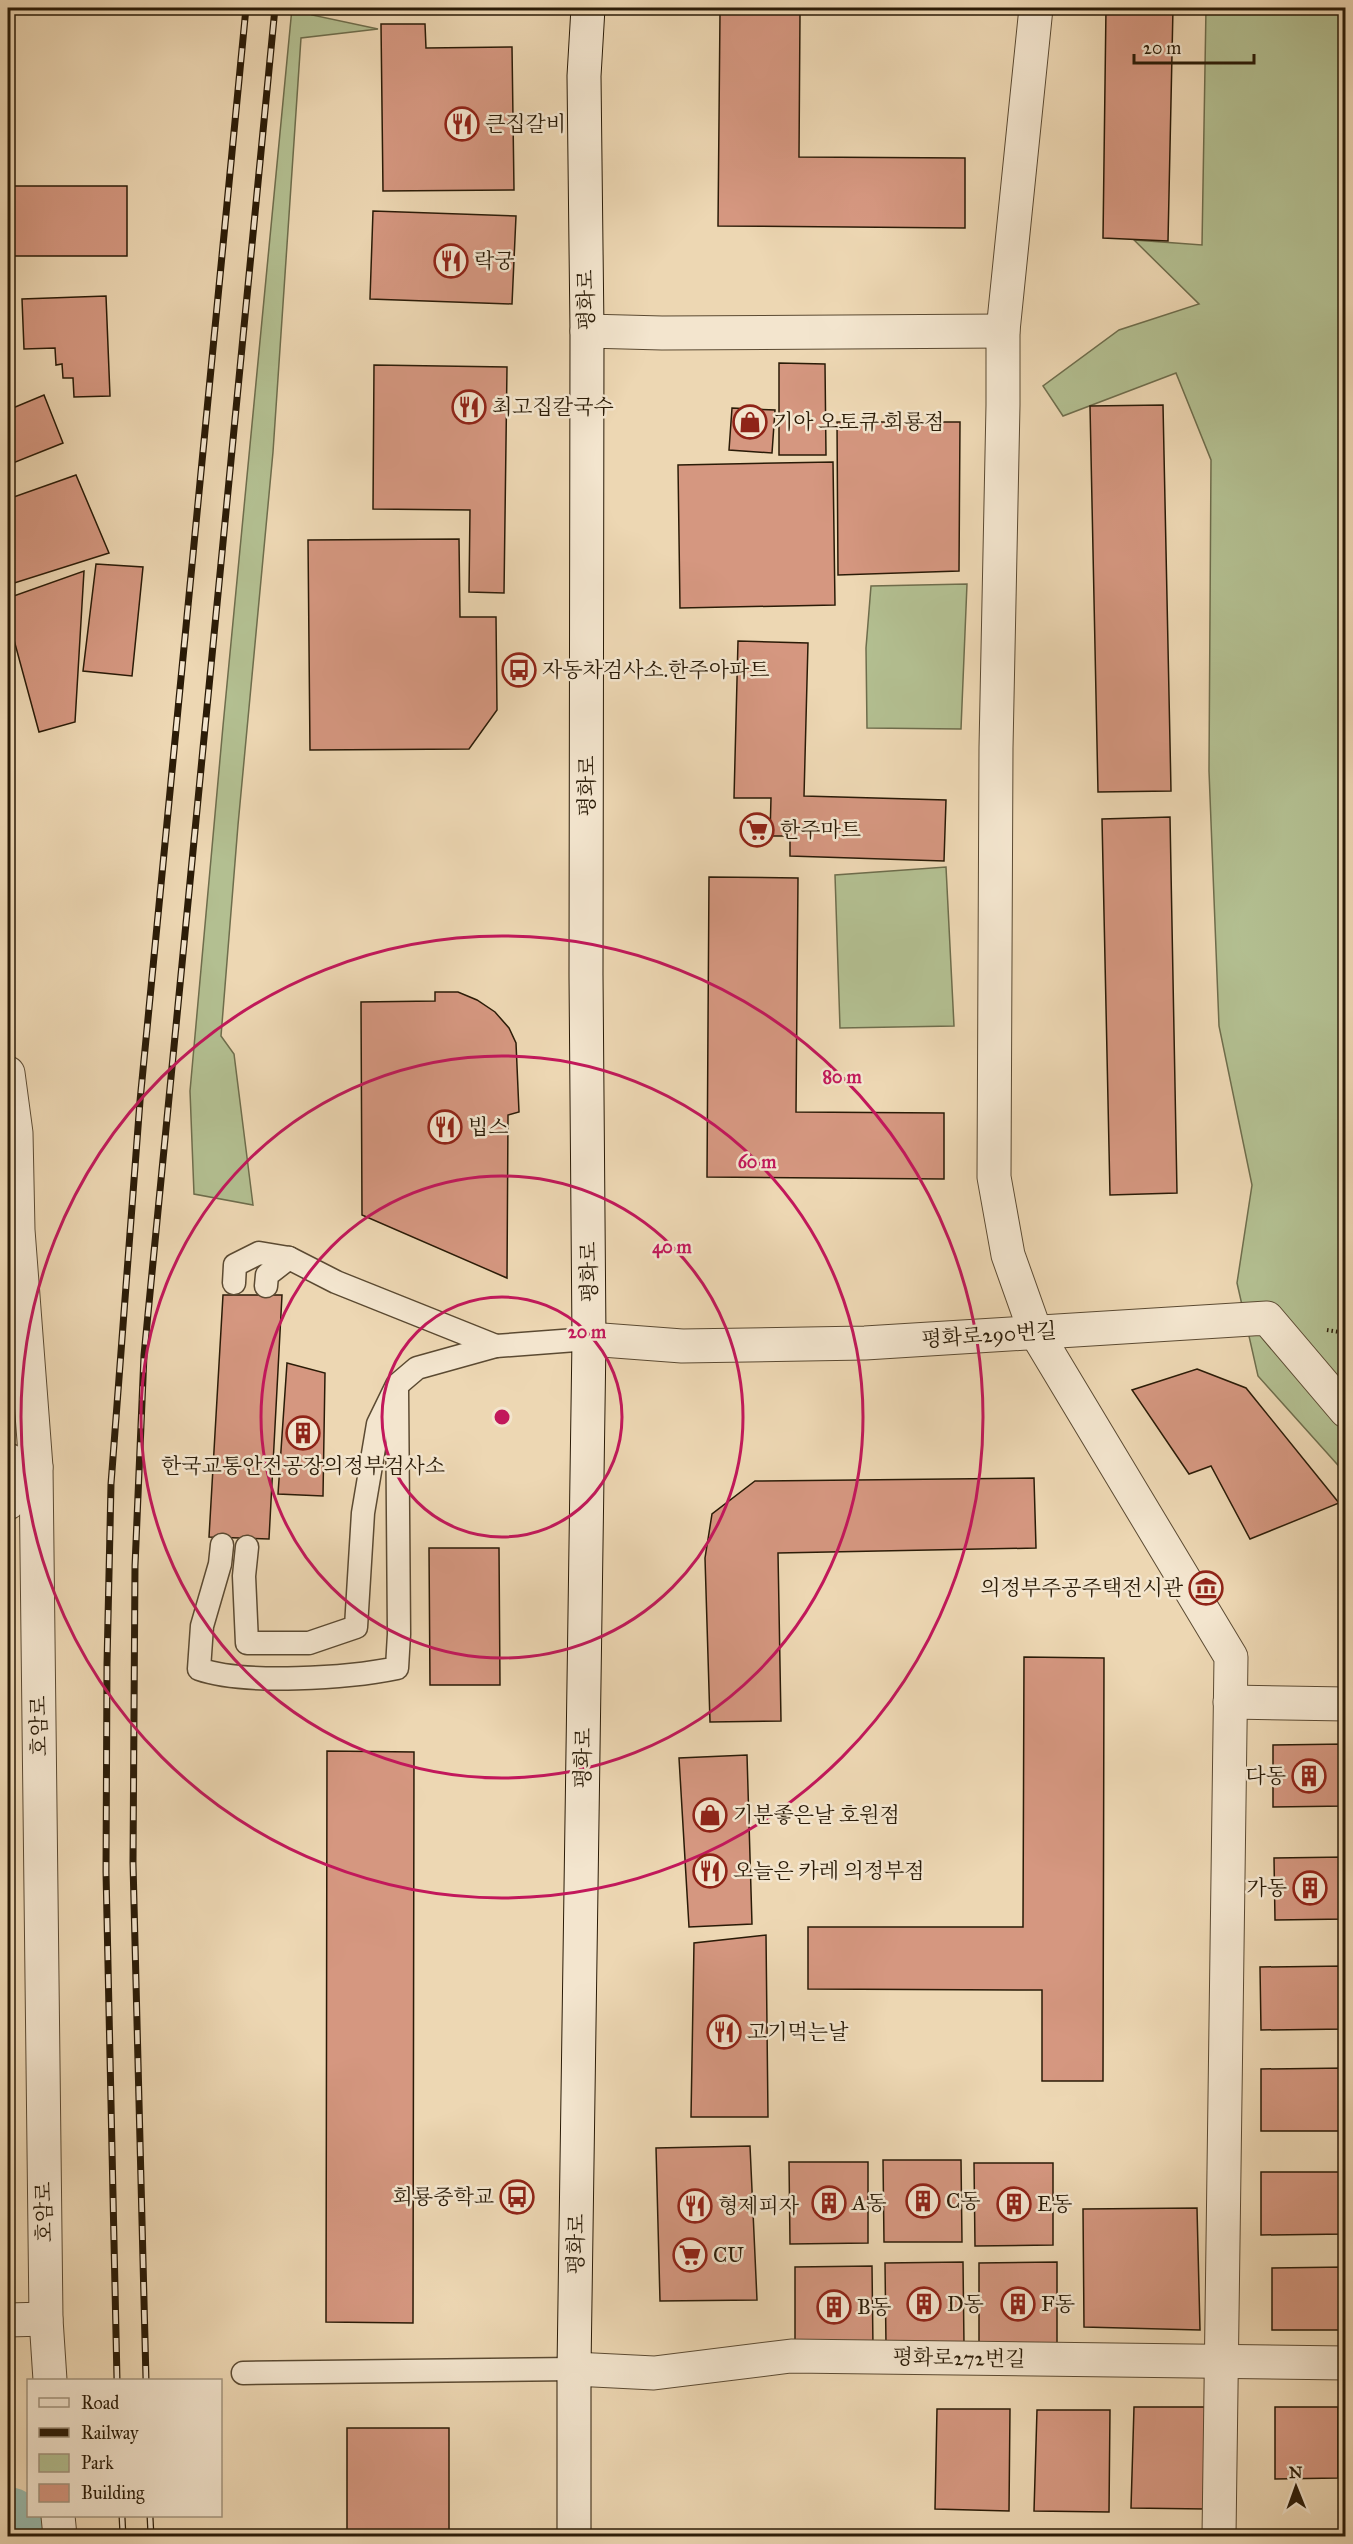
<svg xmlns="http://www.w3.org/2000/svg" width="1353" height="2544" viewBox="0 0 1353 2544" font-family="'IM FELL Great Primer','Noto Serif KR',serif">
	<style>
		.green { fill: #b3bf91; stroke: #6e6d4c; stroke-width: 1.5 }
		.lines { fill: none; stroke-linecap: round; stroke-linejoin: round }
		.river { stroke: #99baac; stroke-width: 72 }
		.building { fill: #d59780; stroke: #2a1b07; stroke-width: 1.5 }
		.lane-casing { stroke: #5b4a32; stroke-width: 25 }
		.street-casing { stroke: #5b4a32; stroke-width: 35 }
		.secondary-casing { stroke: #2a1b07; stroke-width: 35 }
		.path { stroke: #2a1b07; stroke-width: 4; stroke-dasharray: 1.5 3; stroke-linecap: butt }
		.lane { stroke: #f3e5ce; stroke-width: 22 }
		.street { stroke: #f3e5ce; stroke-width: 33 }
		.secondary { stroke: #f3e5ce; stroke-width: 33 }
		.rail-casing { stroke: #2a1b07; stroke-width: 7 }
		.rail { stroke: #f3e5ce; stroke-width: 4.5; stroke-dasharray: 14; stroke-linecap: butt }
		.ring { fill: none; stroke: #c2185b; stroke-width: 3 }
		.labels { text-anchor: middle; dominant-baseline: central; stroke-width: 5; stroke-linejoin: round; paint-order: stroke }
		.poi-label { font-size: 21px; fill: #2a1b07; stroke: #f3e5ce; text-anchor: start }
		.street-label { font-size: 21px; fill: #2a1b07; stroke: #f3e5ce }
		.centre { fill: #c2185b; stroke: #f3e5ce; stroke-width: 3 }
		.ring-label { font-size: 18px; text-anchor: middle; font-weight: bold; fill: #c2185b; stroke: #f3e5ce; stroke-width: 5; stroke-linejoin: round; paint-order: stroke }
	</style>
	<rect width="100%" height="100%" fill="#edd7b3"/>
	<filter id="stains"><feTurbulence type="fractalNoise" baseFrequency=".00333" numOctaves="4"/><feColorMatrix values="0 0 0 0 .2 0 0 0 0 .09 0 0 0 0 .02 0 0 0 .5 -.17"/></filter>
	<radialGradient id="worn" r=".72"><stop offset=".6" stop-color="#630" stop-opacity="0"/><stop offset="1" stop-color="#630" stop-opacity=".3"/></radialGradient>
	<g class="green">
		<polygon points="292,8 313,8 312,15 378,29 301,38 273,452 238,825 221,1036 234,1054 253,1205 194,1194 190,1091 223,726"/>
		<polygon points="1206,8 1345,8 1345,1473 1258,1376 1237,1283 1252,1185 1219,1026 1209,771 1211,460 1176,373 1063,416 1043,386 1119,330 1199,304 1134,240 1202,245"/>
		<polygon points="967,584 961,729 867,728 866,648 871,586"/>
		<polygon points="946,867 954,1026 840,1028 835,875"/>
	</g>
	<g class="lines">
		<polyline class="river" points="8,2523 8,2536"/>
	</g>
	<g class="building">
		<polygon points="475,8 520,8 520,12"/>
		<polygon points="1106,8 1173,8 1168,241 1103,238"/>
		<polygon points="720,13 800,14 799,157 965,158 965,228 718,226"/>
		<polygon points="381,24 425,24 426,48 512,47 514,190 383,191"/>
		<rect x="10" y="186" width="117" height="70"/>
		<polygon points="373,211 516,216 512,304 370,299"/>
		<polygon points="106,296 110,396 74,397 73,378 63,378 62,364 56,365 55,348 24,349 22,299"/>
		<polygon points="779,363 825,364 826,455 779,455"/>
		<polygon points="374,365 507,367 504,593 469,592 470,510 373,509"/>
		<polygon points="44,395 63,443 8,465 8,410"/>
		<polygon points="1163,405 1171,791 1098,792 1090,406"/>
		<polygon points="732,408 775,410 772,453 729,450"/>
		<polygon points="837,422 960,422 959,571 838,575"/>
		<polygon points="833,462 835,605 680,608 678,465"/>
		<polygon points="76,475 109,553 8,585 8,499"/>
		<polygon points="459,539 460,617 496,617 497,710 469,749 310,750 308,540"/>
		<polygon points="96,564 143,567 132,676 83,671"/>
		<polygon points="84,571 75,722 39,732 8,618 8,598"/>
		<polygon points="738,641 808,643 804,796 946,800 944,861 790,856 790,836 770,836 771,798 734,798"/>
		<polygon points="1170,817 1177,1193 1110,1195 1102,819"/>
		<polygon points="709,877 798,878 796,1112 944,1113 944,1179 707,1177"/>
		<polygon points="435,992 458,992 477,1000 495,1012 509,1028 516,1043 519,1112 508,1115 507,1278 362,1215 361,1002 435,1001"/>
		<polygon points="223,1295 282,1295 269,1539 209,1537"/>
		<polygon points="287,1363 325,1373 323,1496 278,1494"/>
		<polygon points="1197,1369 1246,1388 1339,1503 1250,1539 1211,1466 1189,1474 1132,1390"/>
		<polygon points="1034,1478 1036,1548 778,1553 781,1721 710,1722 705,1558 712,1514 755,1481"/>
		<polygon points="429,1548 499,1548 500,1685 430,1685"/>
		<polygon points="1024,1657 1104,1658 1103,2081 1042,2081 1042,1990 808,1989 808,1927 1023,1927"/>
		<polygon points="1346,1744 1346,1806 1273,1807 1273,1745"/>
		<polygon points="327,1751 414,1752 413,2323 326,2322"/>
		<polygon points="747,1755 752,1924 689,1927 679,1758"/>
		<polygon points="1346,1857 1346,1919 1275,1920 1274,1858"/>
		<polygon points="766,1935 768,2117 691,2117 694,1943"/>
		<polygon points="1346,1966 1346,2029 1261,2030 1260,1967"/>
		<polygon points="1346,2068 1346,2131 1261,2131 1261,2069"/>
		<polygon points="750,2146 757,2300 660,2301 656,2148"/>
		<polygon points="883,2160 961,2160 962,2242 884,2242"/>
		<polygon points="789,2162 868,2162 868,2243 790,2244"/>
		<polygon points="974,2163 1053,2163 1053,2245 975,2246"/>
		<polygon points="1261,2172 1346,2172 1346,2234 1261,2235"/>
		<polygon points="1197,2208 1200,2330 1084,2327 1083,2209"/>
		<polygon points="963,2262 964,2345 886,2345 885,2263"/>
		<polygon points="1057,2262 1057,2344 979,2345 979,2263"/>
		<polygon points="872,2266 873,2348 795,2349 795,2267"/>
		<polygon points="1346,2267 1346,2330 1272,2330 1272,2268"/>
		<polygon points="1134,2407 1207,2407 1205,2509 1131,2508"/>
		<polygon points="1275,2407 1338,2407 1338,2478 1275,2479"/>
		<polygon points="937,2409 1010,2409 1009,2511 935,2509"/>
		<polygon points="1037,2410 1110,2410 1109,2512 1034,2511"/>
		<rect x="347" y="2428" width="102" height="108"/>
	</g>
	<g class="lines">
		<defs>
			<g id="lane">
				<polyline points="234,1283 235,1265 259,1253 289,1258"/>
				<polyline points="266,1286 267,1275 289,1258 336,1282 496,1346"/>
				<polyline points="8,1454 36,1467"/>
				<path d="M222,1545L220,1564L202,1626L199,1669C244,1685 349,1678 397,1668L399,1634L397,1390"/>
				<polyline points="247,1547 244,1576 247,1643 309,1643 356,1627 363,1513 378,1424 397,1385 417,1368 496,1346 589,1339"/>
				<polyline points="243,2373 574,2369"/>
			</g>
			<g id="street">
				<polyline points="1036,8 1003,331 1003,405 996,748 994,1177 1008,1255 1035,1331 1231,1657 1219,2536"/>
				<polyline points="587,331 662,333 1003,331"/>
				<polyline points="8,1073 16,1133 18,1230 36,1467 46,2319 50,2380"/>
				<polyline points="589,1339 682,1346 865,1343 1267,1318 1346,1411"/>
				<polyline points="8,1503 36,1467"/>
				<polyline points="1230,1702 1346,1704"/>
				<polyline points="8,2320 46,2319"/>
				<polyline points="574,2369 654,2373 791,2356 1346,2363"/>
				<polyline points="58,2516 60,2536"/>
			</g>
			<polyline id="secondary" points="574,2536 574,2369 589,1339 586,975 587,331 584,76 588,8"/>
		</defs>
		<use href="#lane" class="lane-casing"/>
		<use href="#street" class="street-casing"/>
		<use href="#secondary" class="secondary-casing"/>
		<polyline class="path" points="1327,1330 1346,1333"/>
		<use href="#lane" class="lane"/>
		<use href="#street" class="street"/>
		<use href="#secondary" class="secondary"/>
		<defs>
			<g id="rail">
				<polyline points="117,2380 106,1872 107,1664 111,1484 140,1101 246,8"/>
				<polyline points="146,2380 133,1863 135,1566 144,1355 275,8"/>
				<polyline points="122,2516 123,2536"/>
				<polyline points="150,2516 151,2536"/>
			</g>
		</defs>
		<use href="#rail" class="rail-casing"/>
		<use href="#rail" class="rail"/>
	</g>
	<g class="ring">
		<circle cx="502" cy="1417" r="120"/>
		<circle cx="502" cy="1417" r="241"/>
		<circle cx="502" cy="1417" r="361"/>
		<circle cx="502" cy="1417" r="481"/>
	</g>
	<defs>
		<symbol id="restaurant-ring" viewBox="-11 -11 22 22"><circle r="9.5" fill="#f3e5ce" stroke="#8f2418" stroke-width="1.5"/><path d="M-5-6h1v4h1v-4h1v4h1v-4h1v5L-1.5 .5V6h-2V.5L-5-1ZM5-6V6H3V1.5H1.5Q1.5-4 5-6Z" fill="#8f2418"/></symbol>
		<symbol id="shop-ring" viewBox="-11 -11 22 22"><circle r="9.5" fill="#f3e5ce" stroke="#8f2418" stroke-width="1.5"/><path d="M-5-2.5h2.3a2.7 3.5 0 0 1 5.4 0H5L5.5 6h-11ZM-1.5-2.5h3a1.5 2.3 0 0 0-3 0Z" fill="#8f2418"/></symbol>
		<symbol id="bus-ring" viewBox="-11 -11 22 22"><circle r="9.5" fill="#f3e5ce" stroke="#8f2418" stroke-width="1.5"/><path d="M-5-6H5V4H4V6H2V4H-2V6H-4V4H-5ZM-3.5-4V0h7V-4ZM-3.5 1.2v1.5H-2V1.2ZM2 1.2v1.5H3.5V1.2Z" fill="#8f2418"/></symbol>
		<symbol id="supermarket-ring" viewBox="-11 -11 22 22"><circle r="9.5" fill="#f3e5ce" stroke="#8f2418" stroke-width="1.5"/><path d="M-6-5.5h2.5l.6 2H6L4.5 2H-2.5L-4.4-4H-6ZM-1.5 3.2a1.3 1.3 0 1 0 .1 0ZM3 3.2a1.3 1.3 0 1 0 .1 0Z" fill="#8f2418"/></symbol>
		<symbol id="building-ring" viewBox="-11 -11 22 22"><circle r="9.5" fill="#f3e5ce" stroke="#8f2418" stroke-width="1.5"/><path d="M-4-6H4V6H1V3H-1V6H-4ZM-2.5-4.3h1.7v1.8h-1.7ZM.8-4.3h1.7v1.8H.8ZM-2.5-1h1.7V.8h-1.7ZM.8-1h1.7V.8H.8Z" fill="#8f2418"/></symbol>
		<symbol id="museum-ring" viewBox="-11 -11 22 22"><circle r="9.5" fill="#f3e5ce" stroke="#8f2418" stroke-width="1.5"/><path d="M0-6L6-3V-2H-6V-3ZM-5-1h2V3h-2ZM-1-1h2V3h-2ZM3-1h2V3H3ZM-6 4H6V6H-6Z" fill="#8f2418"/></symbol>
	</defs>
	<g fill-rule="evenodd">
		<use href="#restaurant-ring" x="443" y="105" width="38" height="38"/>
		<use href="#restaurant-ring" x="432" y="242" width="38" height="38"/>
		<use href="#restaurant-ring" x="450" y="388" width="38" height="38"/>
		<use href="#shop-ring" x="731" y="403" width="38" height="38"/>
		<use href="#bus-ring" x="500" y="651" width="38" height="38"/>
		<use href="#supermarket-ring" x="738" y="811" width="38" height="38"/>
		<use href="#restaurant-ring" x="426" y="1108" width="38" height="38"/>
		<use href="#building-ring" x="284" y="1414" width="38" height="38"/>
		<use href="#museum-ring" x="1187" y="1569" width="38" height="38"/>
		<use href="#building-ring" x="1290" y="1757" width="38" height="38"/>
		<use href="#shop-ring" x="691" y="1796" width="38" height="38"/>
		<use href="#restaurant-ring" x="691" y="1852" width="38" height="38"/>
		<use href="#building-ring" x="1291" y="1869" width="38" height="38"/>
		<use href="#restaurant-ring" x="705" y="2013" width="38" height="38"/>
		<use href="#bus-ring" x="498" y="2178" width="38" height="38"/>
		<use href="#building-ring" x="904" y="2182" width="38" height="38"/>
		<use href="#building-ring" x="810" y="2184" width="38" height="38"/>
		<use href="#building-ring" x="995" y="2185" width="38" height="38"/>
		<use href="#restaurant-ring" x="676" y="2187" width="38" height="38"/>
		<use href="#supermarket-ring" x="671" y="2236" width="38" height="38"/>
		<use href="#building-ring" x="905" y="2285" width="38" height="38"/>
		<use href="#building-ring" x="999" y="2285" width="38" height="38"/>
		<use href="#building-ring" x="815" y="2288" width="38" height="38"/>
	</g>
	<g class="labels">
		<g class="poi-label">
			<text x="485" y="124">큰집갈비</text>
			<text x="474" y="261">락궁</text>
			<text x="492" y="407">최고집칼국수</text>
			<text x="773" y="422">기아 오토큐 회룡점</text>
			<text x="542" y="670">자동차검사소.한주아파트</text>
			<text x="780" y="830">한주마트</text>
			<text x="468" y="1127">빕스</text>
			<text x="303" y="1466" text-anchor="middle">한국교통안전공장의정부검사소</text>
			<text x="1183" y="1588" text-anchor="end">의정부주공주택전시관</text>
			<text x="1286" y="1776" text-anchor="end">다동</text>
			<text x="733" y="1815">기분좋은날 호원점</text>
			<text x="733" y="1871">오늘은 카레 의정부점</text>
			<text x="1287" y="1888" text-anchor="end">가동</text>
			<text x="747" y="2032">고기먹는날</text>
			<text x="494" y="2197" text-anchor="end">회룡중학교</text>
			<text x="946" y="2201">C동</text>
			<text x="852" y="2203">A동</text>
			<text x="1037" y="2204">E동</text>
			<text x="718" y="2206">형제피자</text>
			<text x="713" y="2255">CU</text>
			<text x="947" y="2304">D동</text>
			<text x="1041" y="2304">F동</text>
			<text x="857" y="2307">B동</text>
		</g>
		<g class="street-label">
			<text transform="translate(586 300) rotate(-91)">평화로</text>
			<text transform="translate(587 786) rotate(-90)">평화로</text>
			<text transform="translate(589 1272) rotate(-91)">평화로</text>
			<text transform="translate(989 1335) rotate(-4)">평화로290번길</text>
			<text transform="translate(39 1726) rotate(-91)">호암로</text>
			<text transform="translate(583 1758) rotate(-89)">평화로</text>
			<text transform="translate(44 2212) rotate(-91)">호암로</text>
			<text transform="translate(576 2244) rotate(-89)">평화로</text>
			<text transform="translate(959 2358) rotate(1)">평화로272번길</text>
		</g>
	</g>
	<circle cx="502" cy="1417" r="9" class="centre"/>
	<g class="ring-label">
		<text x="842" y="1083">80 m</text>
		<text x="757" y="1168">60 m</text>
		<text x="672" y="1253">40 m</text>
		<text x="587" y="1338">20 m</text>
	</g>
	<rect width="1353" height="2544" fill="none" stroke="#edd7b3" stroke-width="30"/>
	<rect x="9" y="9" width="1335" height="2526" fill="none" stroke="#2a1b07" stroke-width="3"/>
	<rect x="15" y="15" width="1323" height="2514" fill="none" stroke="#2a1b07" stroke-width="1.5"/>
	<rect x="27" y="2379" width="195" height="138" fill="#f3e5ce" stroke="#a3947e" stroke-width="1.5"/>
	<rect x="39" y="2398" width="30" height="9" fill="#f3e5ce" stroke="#a3947e" stroke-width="1.5"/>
	<text x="81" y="2409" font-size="18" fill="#2a1b07">Road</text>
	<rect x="39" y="2428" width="30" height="9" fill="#2a1b07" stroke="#a3947e" stroke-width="1.5"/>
	<text x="81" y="2439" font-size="18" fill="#2a1b07">Railway</text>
	<rect x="39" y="2454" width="30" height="18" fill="#b3bf91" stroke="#a3947e" stroke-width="1.5"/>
	<text x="81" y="2469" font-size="18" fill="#2a1b07">Park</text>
	<rect x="39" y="2484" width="30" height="18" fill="#d59780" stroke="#a3947e" stroke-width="1.5"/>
	<text x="81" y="2499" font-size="18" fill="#2a1b07">Building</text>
	<g transform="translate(1296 2487) rotate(359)" stroke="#f3e5ce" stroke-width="4.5" paint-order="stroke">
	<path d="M0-4.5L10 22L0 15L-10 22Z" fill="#2a1b07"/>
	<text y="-9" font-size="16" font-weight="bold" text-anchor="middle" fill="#2a1b07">N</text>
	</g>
	<path d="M1134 54v9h120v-9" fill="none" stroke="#2a1b07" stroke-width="3"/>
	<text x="1143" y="54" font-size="18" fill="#2a1b07" stroke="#f3e5ce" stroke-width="4.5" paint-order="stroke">20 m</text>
	<rect width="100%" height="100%" filter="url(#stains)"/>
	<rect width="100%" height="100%" fill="url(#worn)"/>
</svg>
